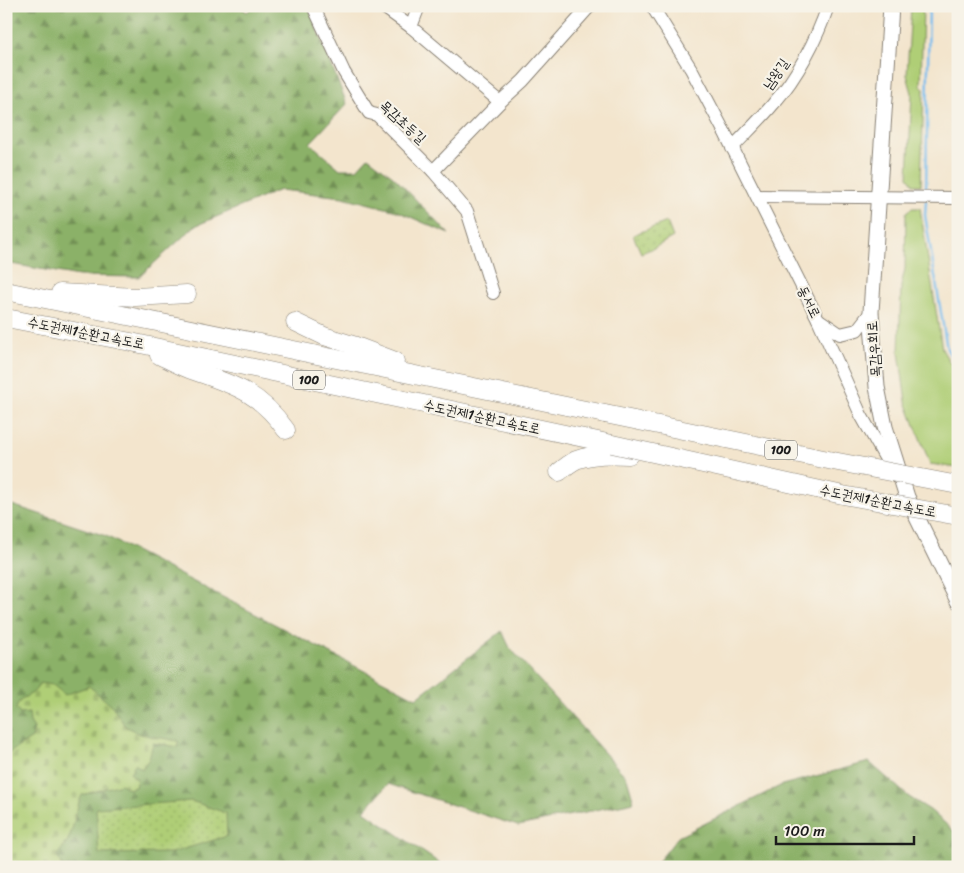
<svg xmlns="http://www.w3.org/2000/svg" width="964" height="873" viewBox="0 0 964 873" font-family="Sriracha,'Poor Story',sans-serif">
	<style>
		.green { fill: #afce76; stroke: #667549 }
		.forest { fill: url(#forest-firs); stroke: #546642 }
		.cemetery { fill: url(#cemetery-stones); stroke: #667549 }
		.park { fill: url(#park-dots); stroke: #667549 }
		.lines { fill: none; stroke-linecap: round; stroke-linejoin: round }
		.stream { stroke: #78bdef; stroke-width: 2.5 }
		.minor-casing { stroke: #888074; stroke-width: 14 }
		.major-casing { stroke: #888074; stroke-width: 17 }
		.highway-casing { stroke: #888074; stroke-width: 19 }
		.minor { stroke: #fff; stroke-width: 12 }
		.major { stroke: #fff; stroke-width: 15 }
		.highway { stroke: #fff; stroke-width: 18 }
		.highway-bridge-casing { stroke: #888074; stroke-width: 19; stroke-linecap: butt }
		.highway-bridge { stroke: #fff; stroke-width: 18 }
		.labels { text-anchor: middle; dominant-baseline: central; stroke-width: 4.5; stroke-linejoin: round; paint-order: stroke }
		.shield { fill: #f7f3e8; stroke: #5e5c59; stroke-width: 1 }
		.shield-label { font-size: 12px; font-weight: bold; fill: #1c1c1c }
		.street-label { font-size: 14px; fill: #1c1c1c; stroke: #f7f3e8 }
	</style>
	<defs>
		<pattern id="forest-firs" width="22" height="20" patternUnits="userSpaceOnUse" patternTransform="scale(1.25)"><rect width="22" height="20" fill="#8bb167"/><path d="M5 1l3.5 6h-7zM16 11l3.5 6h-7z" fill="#718f54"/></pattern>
		<pattern id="cemetery-stones" width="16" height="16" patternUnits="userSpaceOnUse" patternTransform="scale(1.25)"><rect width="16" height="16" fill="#afce76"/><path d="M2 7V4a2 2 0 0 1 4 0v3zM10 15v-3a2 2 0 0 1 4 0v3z" fill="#96b066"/></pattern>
		<pattern id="park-dots" width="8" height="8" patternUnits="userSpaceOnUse" patternTransform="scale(1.25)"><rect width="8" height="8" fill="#afce76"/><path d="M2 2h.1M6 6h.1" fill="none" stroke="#96b066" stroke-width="1.8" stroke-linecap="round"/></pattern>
	</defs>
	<rect width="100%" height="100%" fill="#f7f3e8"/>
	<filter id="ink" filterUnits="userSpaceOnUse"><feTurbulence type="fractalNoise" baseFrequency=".02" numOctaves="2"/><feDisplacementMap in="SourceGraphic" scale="10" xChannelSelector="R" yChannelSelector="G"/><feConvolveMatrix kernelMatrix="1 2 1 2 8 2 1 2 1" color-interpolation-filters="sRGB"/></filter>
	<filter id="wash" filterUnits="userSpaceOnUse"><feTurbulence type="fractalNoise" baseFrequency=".0096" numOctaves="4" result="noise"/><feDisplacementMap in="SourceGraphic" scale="20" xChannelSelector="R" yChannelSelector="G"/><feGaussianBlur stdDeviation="1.12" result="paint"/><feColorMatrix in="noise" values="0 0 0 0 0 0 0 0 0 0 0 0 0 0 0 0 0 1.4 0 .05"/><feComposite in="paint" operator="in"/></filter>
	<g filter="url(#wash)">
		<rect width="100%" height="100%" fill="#f3e5cd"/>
		<g class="green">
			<polygon points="911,6 923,6 921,85 924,89 921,185 914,185 908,177 912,93 907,75"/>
			<polygon points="912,208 920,208 942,349 958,377 958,468 930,464 906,402 899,352 901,286 905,269 906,213"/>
		</g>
		<g class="forest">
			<polygon points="6,6 239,6 247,12 254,6 308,6 347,104 310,143 340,169 357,169 368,157 394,177 449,234 397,211 343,197 280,190 195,226 139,277 79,276 6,263"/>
			<polygon points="6,503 106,536 416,698 502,631 510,648 627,778 634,802 518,826 388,784 364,811 445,867 6,867"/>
			<polygon points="869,762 909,797 930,810 955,832 958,839 958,867 654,867 678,837 782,785"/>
		</g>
		<path class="cemetery" d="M40,683L53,685L65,695L89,686L113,707L125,726L140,734L178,741V747L153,743L149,759L142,769L135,764L130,773L137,779L135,787L128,789L121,784L82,795C75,809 75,827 67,842C64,847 60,851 57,855L62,867H13L6,860V755L32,738L34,728L30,722L29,713L20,714L16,709C19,700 22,699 29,695C34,693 38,687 40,683Z"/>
		<g class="park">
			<polygon points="667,222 673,237 654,248 641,253 633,235"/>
			<polygon points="191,801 226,813 227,836 171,853 99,854 96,808"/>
		</g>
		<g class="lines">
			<g class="stream">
				<polyline points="926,193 929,6"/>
				<polyline points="926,201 925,215 947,349 958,367"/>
			</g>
		</g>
	</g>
	<g filter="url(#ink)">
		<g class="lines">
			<defs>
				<g id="minor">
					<polyline points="313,6 344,72 369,113 377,115 433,171 500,102 523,81 590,6"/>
					<polyline points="382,6 411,27 500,102"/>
					<polyline points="652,6 691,69 726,135 818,319 861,415 896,477"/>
					<polyline points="411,27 419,6"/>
					<path d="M732,148C746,133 761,119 774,103C797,77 817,39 828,6"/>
					<polyline points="433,171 467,211 493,293"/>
					<polyline points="757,196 958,198"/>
					<polyline points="818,319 840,334 857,330 871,312"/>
				</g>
				<polyline id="major" points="891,6 871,312 877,387 885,427 907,497 958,601"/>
				<g id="highway">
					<polyline points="6,291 605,414"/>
					<polyline points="60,293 136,297 187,294"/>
					<polyline points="6,318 131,342 612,444"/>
					<polyline points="295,322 324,336 353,345 395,361"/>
					<path d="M159,355C170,360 182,367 194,371C235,385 260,393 286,430"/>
					<path d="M559,472C564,468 570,463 576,460C591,454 613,454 629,455"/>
				</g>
			</defs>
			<use href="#minor" class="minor-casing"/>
			<use href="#major" class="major-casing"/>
			<use href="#highway" class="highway-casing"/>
			<use href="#minor" class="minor"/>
			<use href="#major" class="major"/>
			<use href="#highway" class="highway"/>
			<defs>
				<g id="highway-bridge">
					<polyline points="605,414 838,462 958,485"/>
					<polyline points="612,444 843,495 958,516"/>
				</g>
			</defs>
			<use href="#highway-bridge" class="highway-bridge-casing"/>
			<use href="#highway-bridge" class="highway-bridge"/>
		</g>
	</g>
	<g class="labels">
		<g class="shield">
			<rect x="293" y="370.5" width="32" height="19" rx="4"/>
			<rect x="765" y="440.5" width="32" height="19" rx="4"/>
		</g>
		<g class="shield-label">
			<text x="309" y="380">100</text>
			<text x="781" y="450">100</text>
		</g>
		<g class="street-label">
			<text transform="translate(776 74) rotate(-56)">남왕길</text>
			<text transform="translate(403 122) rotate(42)">목감초등길</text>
			<text transform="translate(809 302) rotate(64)">동서로</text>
			<text transform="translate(86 333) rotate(11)">수도권제1순환고속도로</text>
			<text transform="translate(874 349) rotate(-94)">목감우회로</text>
			<text transform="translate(482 417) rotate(12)">수도권제1순환고속도로</text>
			<text transform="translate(878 501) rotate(11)">수도권제1순환고속도로</text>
		</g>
	</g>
	<rect width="964" height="873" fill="none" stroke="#f7f3e8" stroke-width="25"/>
	<path d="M776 836v8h138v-8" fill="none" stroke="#1c1c1c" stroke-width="2.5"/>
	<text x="784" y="836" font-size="15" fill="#1c1c1c" stroke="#f7f3e8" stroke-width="4" paint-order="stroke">100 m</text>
</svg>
